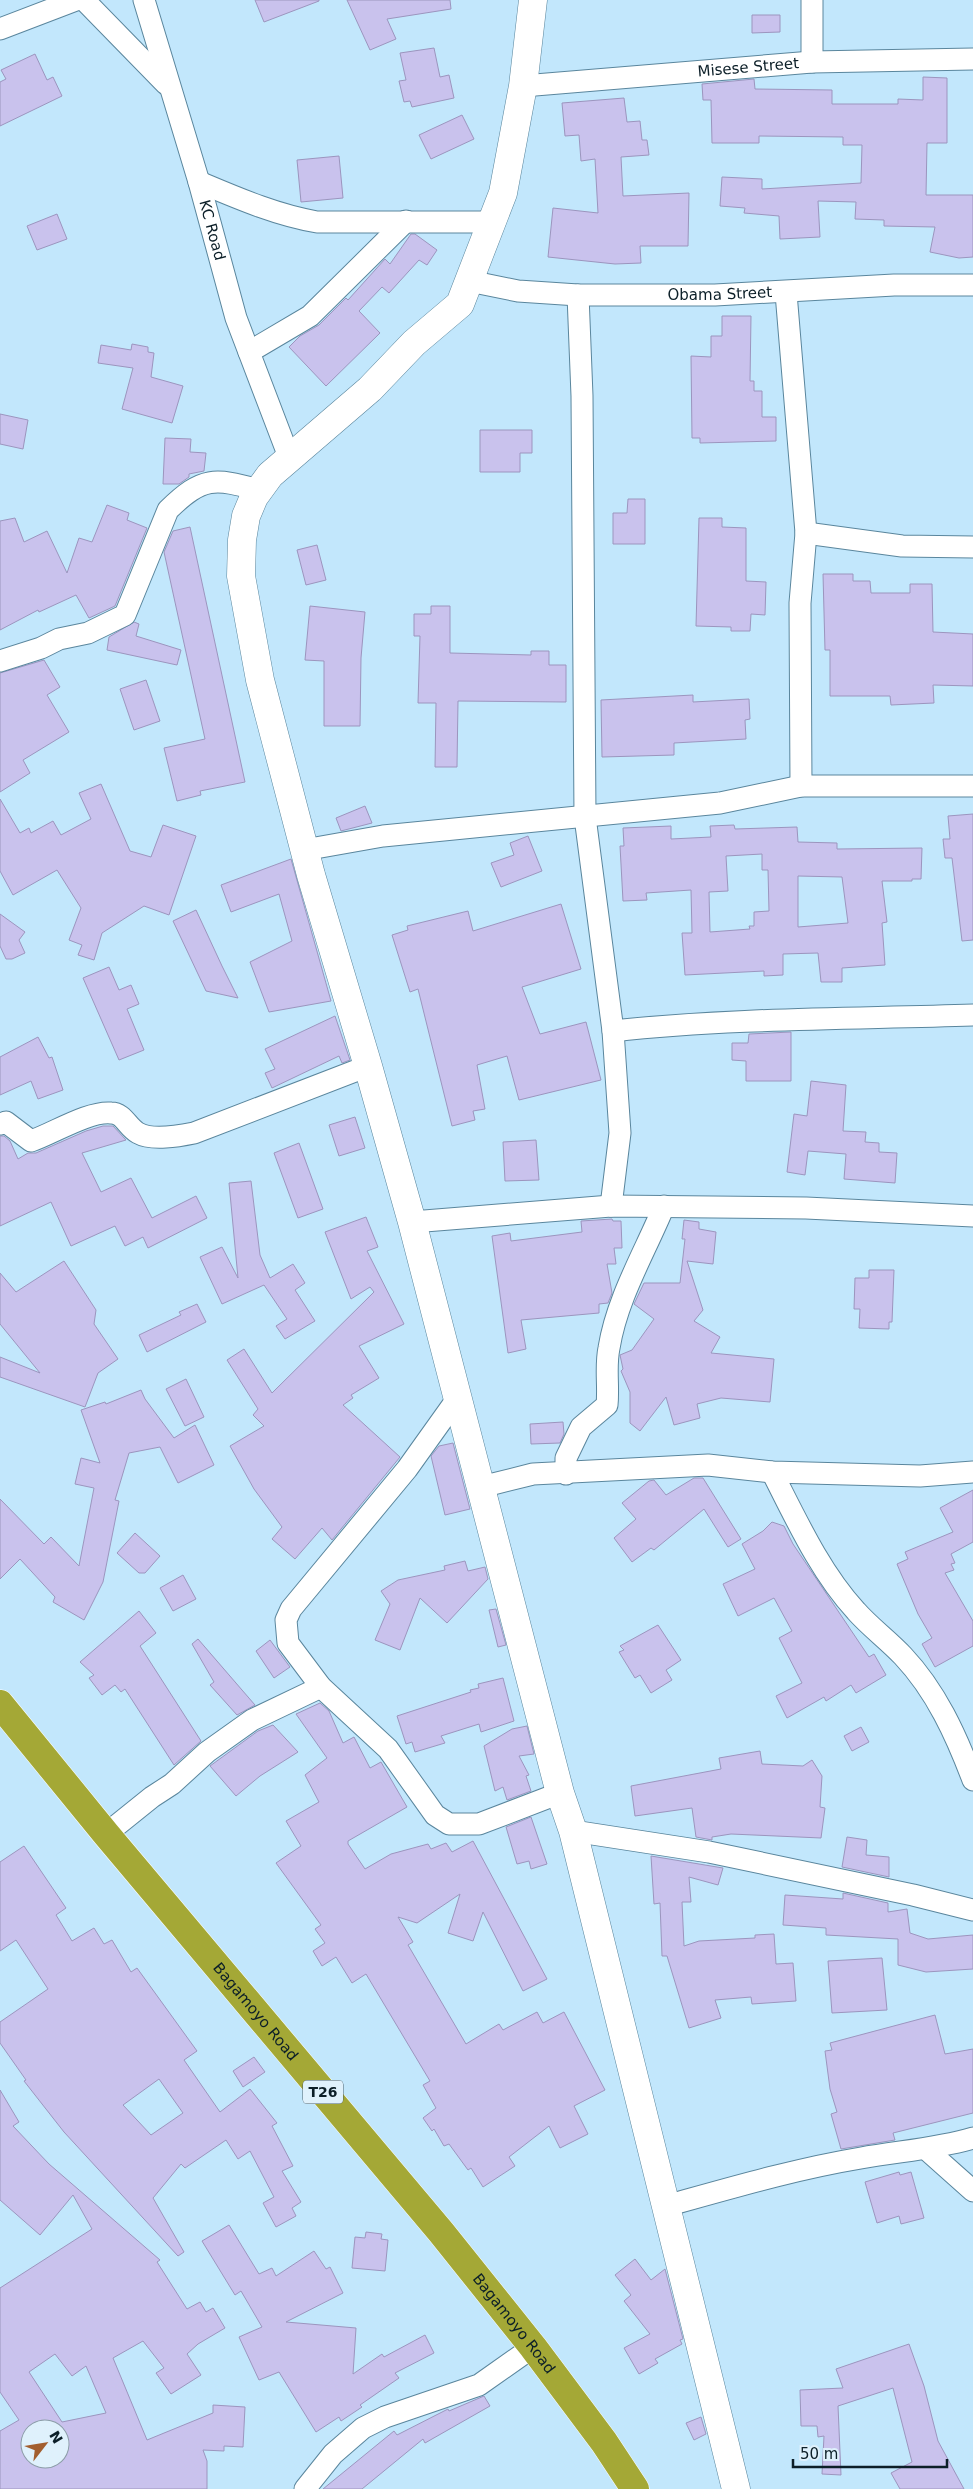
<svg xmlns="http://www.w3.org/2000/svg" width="973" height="2489" viewBox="0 0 973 2489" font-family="'DejaVu Sans',sans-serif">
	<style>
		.building { fill: #c9c2ed; stroke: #9c95be; fill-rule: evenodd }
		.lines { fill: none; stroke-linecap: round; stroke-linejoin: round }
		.minor-casing { stroke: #5a869d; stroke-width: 23 }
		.tertiary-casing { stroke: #5a869d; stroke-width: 29 }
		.trunk-casing { stroke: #fff; stroke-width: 29 }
		.minor { stroke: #fff; stroke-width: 21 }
		.tertiary { stroke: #fff; stroke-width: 28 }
		.trunk { stroke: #a4a836; stroke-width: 28 }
		.labels { text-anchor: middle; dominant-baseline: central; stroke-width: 4.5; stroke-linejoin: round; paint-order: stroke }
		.shield { fill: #dff1fc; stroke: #4b5e68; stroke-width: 1 }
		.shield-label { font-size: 14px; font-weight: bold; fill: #0c1f28 }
		.street-label { font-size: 15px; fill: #0c1f28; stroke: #dff1fc }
	</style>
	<rect width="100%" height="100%" fill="#c2e7fc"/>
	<g class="building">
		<polygon points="255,0 319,0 319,1 264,22"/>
		<polygon points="347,0 450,0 451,9 387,19 396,39 370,50"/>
		<polygon points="752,15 780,15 780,32 752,33"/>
		<polygon points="434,48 440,77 449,75 454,98 412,107 410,101 404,102 399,81 406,80 400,53"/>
		<polygon points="35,54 47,80 53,77 62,96 0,126 0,82 6,79 1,70"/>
		<polygon points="923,77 947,78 947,143 927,143 926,195 973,195 973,257 959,258 930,252 935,227 884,226 884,220 855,219 856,202 818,201 820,237 780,239 779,216 744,213 745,208 720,206 722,177 762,179 762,189 861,183 862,145 843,145 843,137 759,136 759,143 712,143 711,100 703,100 702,84 754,79 755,89 832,90 832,104 898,104 898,99 923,100"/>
		<polygon points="624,98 627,122 640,121 642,140 647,140 649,155 621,157 623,196 689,193 688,246 640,246 641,263 615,264 548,257 553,208 598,213 595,159 581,161 579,135 565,136 562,103"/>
		<polygon points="462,115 474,139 431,159 419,135"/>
		<polygon points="339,156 343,198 301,202 297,160"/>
		<polygon points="57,214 67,239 37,250 27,226"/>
		<polygon points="411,234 415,234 437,250 427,265 419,260 389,293 382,287 359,311 380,333 326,386 289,347 300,336 319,325 346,298 348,300 385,259 390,264"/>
		<polygon points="722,316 751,316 750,381 754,381 754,391 762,391 762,417 776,417 776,441 700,443 700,438 692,438 691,356 711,357 711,336 722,336"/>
		<polygon points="132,344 148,347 148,352 154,353 151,377 183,386 172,423 122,409 133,368 98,363 101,345 131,350"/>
		<polygon points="0,414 28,420 23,449 0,444"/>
		<polygon points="480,430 532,430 532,453 520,453 520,472 480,472"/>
		<polygon points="165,438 191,439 190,452 206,453 204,471 189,474 189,477 179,484 163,484"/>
		<polygon points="628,499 645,499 645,544 613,544 613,513 627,513"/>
		<polygon points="107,505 129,513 127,520 147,528 115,606 89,618 76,595 39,612 38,610 0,630 0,521 15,518 24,542 47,531 67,573 79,538 92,542"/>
		<polygon points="699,518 722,518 722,527 746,528 746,581 766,582 765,615 751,614 750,631 731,631 731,627 696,626"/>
		<polygon points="190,527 245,782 200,791 201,795 177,801 164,748 205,739 164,552 173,531"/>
		<polygon points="317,545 326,580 306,585 297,550"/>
		<polygon points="823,574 853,574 853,581 870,581 871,593 910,593 910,584 932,584 933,632 973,634 973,686 933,685 934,703 891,705 890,696 830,696 830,650 825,650"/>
		<polygon points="310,606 365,612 361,658 360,726 324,726 324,661 305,660"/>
		<polygon points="431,606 450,606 450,653 531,655 531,651 549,651 549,665 566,665 566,702 458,701 457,767 435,767 436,703 418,703 420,636 414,636 414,614 431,614"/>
		<polygon points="134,622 139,624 136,636 181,650 177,665 107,650 109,637"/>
		<polygon points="44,660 60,687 47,695 69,732 23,760 30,773 0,792 0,673"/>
		<polygon points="146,680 160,721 134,730 120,689"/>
		<polygon points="693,695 693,702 749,699 750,719 745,720 746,739 674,743 674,755 602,757 601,700"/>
		<polygon points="101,784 130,851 151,857 163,825 196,836 169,915 144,906 102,933 94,960 78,955 82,945 69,940 81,908 57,870 13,895 0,871 0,799 20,833 29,828 31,833 53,821 61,835 91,819 79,793"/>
		<polygon points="365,806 372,823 341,831 336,818"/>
		<polygon points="973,814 973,940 962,941 952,858 945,858 943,839 950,839 948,816"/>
		<path d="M734,825L735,829L797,827L798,842L837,843V849L922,848L921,879H912V881H882L887,922L882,923L885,965L842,968V982H821L818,953L783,954V975L764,976V971L685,975L682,933H692L691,890L646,893L647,900L623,901L620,846H624L623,828L671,826V839L711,837L710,826ZM762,854V870H768L769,911L754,912V926H749L750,929L710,932L709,892L728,891L726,856ZM798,876L842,877L848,923L798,927Z"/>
		<polygon points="528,836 542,871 501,887 491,863 514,855 510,843"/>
		<polygon points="291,859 331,1001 269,1012 250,962 292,941 279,894 231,912 221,885"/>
		<polygon points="561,904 581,969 522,987 540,1034 586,1022 601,1080 519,1100 507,1056 477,1065 485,1109 473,1111 475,1120 452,1126 418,989 410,992 392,935 408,930 407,926 468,911 473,931"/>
		<polygon points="196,910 222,966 238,998 206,991 173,921"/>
		<polygon points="0,914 25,932 19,940 25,953 12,959 6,959 0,946"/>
		<polygon points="109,967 119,990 131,985 139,1004 127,1009 144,1050 119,1060 83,978"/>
		<polygon points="335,1016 350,1060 342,1063 339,1056 272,1088 265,1073 275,1069 265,1049"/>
		<polygon points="791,1032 791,1081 746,1081 746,1061 732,1060 732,1043 748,1043 749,1034"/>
		<polygon points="38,1037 49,1058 52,1057 63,1090 38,1099 31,1081 0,1095 0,1057"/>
		<polygon points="811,1081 846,1085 843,1131 866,1132 865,1142 879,1143 879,1152 897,1153 895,1183 844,1179 846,1154 808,1151 805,1175 787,1172 794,1114 807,1116"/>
		<polygon points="355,1117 365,1148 339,1156 329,1125"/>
		<polygon points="103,1126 113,1126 126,1140 82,1153 101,1192 131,1178 152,1218 196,1196 207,1218 148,1248 143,1237 125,1246 115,1226 71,1246 51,1202 0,1226 0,1136 4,1136 10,1141 18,1159 28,1153 36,1153 86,1131"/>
		<polygon points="536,1140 539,1180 505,1181 503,1142"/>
		<polygon points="299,1143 323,1209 298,1218 274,1153"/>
		<polygon points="251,1181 260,1255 270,1278 293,1264 305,1283 295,1290 315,1321 285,1339 276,1326 287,1319 264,1285 222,1304 200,1257 222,1247 238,1278 229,1183"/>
		<polygon points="366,1217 378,1247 367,1251 404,1324 359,1346 379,1378 351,1395 353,1398 343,1405 400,1457 332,1540 322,1528 295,1559 272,1539 282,1527 254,1489 230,1446 264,1426 253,1415 258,1409 227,1360 244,1349 272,1393 374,1292 370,1287 351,1299 325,1232"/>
		<polygon points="612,1219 613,1221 621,1221 622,1248 614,1248 616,1264 607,1264 612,1293 608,1303 599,1304 599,1313 521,1320 526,1349 508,1353 492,1236 510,1233 511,1241 582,1232 581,1221"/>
		<polygon points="684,1220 699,1222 699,1229 716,1232 713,1264 687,1261 703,1310 694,1321 720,1337 711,1353 774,1359 770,1402 721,1398 697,1404 700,1418 674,1425 666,1397 640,1431 630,1423 630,1392 621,1371 623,1369 620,1355 632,1350 654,1319 634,1304 644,1283 680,1283 685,1239 682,1239"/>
		<polygon points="64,1261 96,1310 94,1324 118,1359 98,1373 85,1407 0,1377 0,1357 40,1373 0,1324 0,1273 16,1292"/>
		<polygon points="869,1270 894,1270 892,1322 889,1322 889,1329 859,1328 860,1309 854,1309 855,1278 869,1278"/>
		<polygon points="197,1304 206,1322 147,1352 139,1335 181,1315 179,1312"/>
		<polygon points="186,1379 204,1417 185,1426 166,1389"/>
		<polygon points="141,1390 145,1399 174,1438 195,1425 214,1465 178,1483 160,1447 129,1453 115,1500 119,1501 103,1582 84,1620 53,1602 55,1597 20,1559 0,1579 0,1499 44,1544 51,1537 79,1566 94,1488 75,1484 81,1458 100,1463 81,1410 105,1402 106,1404"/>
		<polygon points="563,1422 564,1434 560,1443 531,1444 530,1424"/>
		<polygon points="453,1443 470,1509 445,1515 431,1456 439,1446"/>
		<polygon points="694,1478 703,1478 741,1539 728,1547 704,1509 654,1550 651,1548 632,1562 614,1538 636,1519 622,1503 649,1481 654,1480 666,1495"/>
		<polygon points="973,1490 973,1542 951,1554 955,1563 951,1564 954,1570 945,1573 973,1621 973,1646 935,1667 922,1644 932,1638 918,1614 897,1564 908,1559 905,1552 953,1532 940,1508"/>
		<polygon points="772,1522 784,1526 793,1544 869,1657 874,1654 886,1675 856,1693 851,1685 826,1701 824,1697 787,1718 776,1696 802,1683 779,1638 792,1631 774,1598 738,1616 723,1584 755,1569 742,1544 763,1531"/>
		<polygon points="135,1533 160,1556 145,1573 139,1573 117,1553"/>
		<polygon points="465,1561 468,1571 485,1567 488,1579 447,1623 420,1598 400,1650 375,1640 390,1604 381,1591 398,1580 445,1570 444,1566"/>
		<polygon points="183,1575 196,1599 173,1611 160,1588"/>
		<polygon points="496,1609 506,1645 498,1647 489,1610"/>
		<polygon points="139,1611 156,1633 140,1646 201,1741 174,1765 125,1689 121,1692 115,1685 102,1695 89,1678 94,1675 80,1662"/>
		<polygon points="658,1625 681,1660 666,1670 672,1680 651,1693 640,1675 635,1678 619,1652 624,1650 620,1646"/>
		<polygon points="198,1639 242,1690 255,1705 237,1715 210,1685 214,1682 192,1644"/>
		<polygon points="270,1640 290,1667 274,1678 256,1651"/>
		<polygon points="503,1678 514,1721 481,1732 479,1724 441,1736 445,1743 415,1752 412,1742 406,1744 397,1716 471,1692 470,1690 479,1688 478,1684"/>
		<polygon points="320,1703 329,1711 343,1743 354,1737 370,1768 381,1762 407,1807 348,1841 348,1844 365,1869 391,1854 428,1844 431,1849 446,1843 452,1852 473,1841 547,1979 523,1991 483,1912 473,1941 448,1933 460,1894 417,1923 398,1917 413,1942 408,1945 466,2044 499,2024 503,2030 537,2012 543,2023 564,2012 605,2090 574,2106 588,2134 560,2148 549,2126 509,2157 515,2166 483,2187 471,2168 468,2170 449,2144 444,2146 434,2129 432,2131 423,2118 436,2108 423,2085 430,2081 366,1974 352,1983 336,1957 322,1966 313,1951 325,1943 315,1929 321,1925 276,1863 301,1846 286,1821 319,1802 305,1775 327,1758 296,1714"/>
		<polygon points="273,1725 298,1752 260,1776 236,1796 210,1766 258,1731"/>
		<polygon points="527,1726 534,1754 519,1756 529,1775 526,1776 531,1791 507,1800 503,1787 495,1791 484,1746 512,1729"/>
		<polygon points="861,1727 869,1742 852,1751 844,1736"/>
		<polygon points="760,1751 762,1764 803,1766 812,1760 822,1776 820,1807 825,1808 821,1838 731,1834 712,1837 712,1840 696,1837 692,1808 635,1816 631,1786 721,1769 719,1758"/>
		<polygon points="531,1817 547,1864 531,1869 529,1861 517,1864 506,1827"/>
		<polygon points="847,1837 867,1840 866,1855 889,1857 889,1877 842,1867"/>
		<path d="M24,1846L66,1908L56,1915L72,1941L94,1928L104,1944L112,1940L131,1972L137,1968L197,2051L184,2060L220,2112L250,2089L277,2123L272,2126L293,2166L282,2171L301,2202L292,2208L296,2216L276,2227L263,2203L274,2197L250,2151L238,2159L226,2140L185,2168L181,2164L153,2198L184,2252L178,2256L64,2132L24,2081L26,2080L0,2043V2022L48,1989L16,1940L0,1951V1862ZM159,2079L183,2113L151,2135L123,2105Z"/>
		<polygon points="651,1856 723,1868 718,1885 689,1877 691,1902 682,1902 684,1946 699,1941 755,1938 755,1935 774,1934 776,1964 793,1963 796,2001 752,2004 751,1997 715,2000 721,2018 689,2028 667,1956 662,1956 660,1903 654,1904"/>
		<polygon points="843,1893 888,1903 888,1912 907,1909 910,1933 928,1939 973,1935 973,1969 926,1972 898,1965 898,1939 826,1935 826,1928 783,1925 785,1895 843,1899"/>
		<polygon points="882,1958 887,2010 832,2013 828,1961"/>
		<polygon points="935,2015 945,2054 973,2049 973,2113 893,2133 895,2140 841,2149 831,2114 837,2112 830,2089 825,2051 832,2050 830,2043"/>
		<polygon points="254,2057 265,2072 243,2087 233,2071"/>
		<path d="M0,2090L19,2122L13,2126L49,2164L160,2260L157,2262L187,2309L200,2302L206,2312L213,2308L225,2328L198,2344L187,2354L201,2375L171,2394L156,2373L164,2368L143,2341L113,2358L147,2440L213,2413V2405L245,2407L243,2447L224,2446V2451L203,2450L207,2461V2489H0V2431L19,2420L0,2392V2288L92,2229L73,2195L40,2235L0,2200ZM55,2354L72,2376L86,2366L106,2413L62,2422L29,2372ZM30,2429H60V2459H30Z"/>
		<polygon points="899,2172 900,2175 911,2172 924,2218 901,2224 899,2216 877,2223 865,2182"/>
		<polygon points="229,2225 259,2274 272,2268 276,2276 314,2251 326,2269 330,2267 343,2293 286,2322 356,2328 353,2374 382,2354 384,2357 425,2335 434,2353 395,2373 399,2378 360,2405 362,2407 341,2421 339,2417 316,2432 279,2372 259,2380 239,2337 262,2327 241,2291 235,2295 202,2241"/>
		<polygon points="366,2232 382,2234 381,2239 388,2240 385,2271 352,2268 355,2237 365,2238"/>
		<polygon points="635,2259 651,2280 665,2269 683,2339 680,2340 682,2344 655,2359 658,2363 639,2374 624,2348 650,2334 624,2301 631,2295 615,2275"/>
		<polygon points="909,2344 924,2386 938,2441 964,2489 900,2489 891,2473 912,2462 893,2388 838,2406 841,2475 822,2474 824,2436 818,2437 817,2426 801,2426 800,2390 843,2388 836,2369"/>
		<polygon points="484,2396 490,2406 425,2443 423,2439 362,2489 323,2489 394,2431 397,2435 448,2409 449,2411"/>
		<polygon points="701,2417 706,2434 694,2440 686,2423"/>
	</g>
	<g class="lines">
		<defs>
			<g id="minor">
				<polyline points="84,0 166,84"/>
				<path id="s1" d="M144,0L199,182L236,318L289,457"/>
				<polyline points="0,29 76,0"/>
				<polyline points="812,62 812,0"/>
				<path id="s2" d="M523,86L812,62L973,59"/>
				<path d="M199,182C237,198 276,215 317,222H492"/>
				<path id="s3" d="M469,281L518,291L578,295H715L894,285H973"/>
				<polyline points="786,293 806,533 800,603 801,786"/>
				<polyline points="578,295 582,396 585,817 613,1031 620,1133 611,1206"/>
				<polyline points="249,352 310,316 406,221"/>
				<polyline points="806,533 902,546 973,547"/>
				<path d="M0,661L41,648L59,639L88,633L125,615L168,510C203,476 214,478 259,490"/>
				<polyline points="304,850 383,836 720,803 801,786 973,786"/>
				<path d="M613,1031C732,1018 853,1019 973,1015"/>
				<path d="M0,1124L6,1122L31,1141C54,1133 88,1111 111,1113C124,1113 127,1127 138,1133C152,1141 179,1136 194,1133L368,1066"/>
				<polyline points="412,1222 611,1206 806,1208 973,1216"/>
				<polyline points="457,1399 407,1469 291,1609 286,1620 288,1643 321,1687 388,1749 435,1815 449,1824 479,1824 560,1793"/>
				<path d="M772,1472C796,1519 820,1572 856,1611C870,1627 888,1640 903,1656C936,1691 956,1735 973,1780"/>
				<path d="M566,1474V1458L581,1427L607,1405C609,1386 605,1367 609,1348C617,1298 645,1252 664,1206"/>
				<polyline points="481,1487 533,1474 708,1465 772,1472 920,1476 973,1472"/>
				<polyline points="573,1831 709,1852 913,1895 973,1910"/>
				<polyline points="106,1834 152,1797 172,1784 207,1752 252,1720 321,1687"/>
				<polyline points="927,2150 973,2191"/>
				<path d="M666,2206C731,2188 795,2169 861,2158C899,2151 936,2149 973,2138"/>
				<polyline points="305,2489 333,2454 363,2428 385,2417 479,2385 533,2347"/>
			</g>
			<polyline id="tertiary" points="533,0 523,86 503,193 460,304 414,343 370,389 270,475 254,497 246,516 242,540 241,576 260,680 311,875 368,1066 412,1222 560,1793 573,1831 736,2489"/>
			<g id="trunk">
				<path id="s4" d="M0,1704L106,1834L441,2232L533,2347L604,2442L635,2489"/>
			</g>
		</defs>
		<use href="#minor" class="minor-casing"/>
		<use href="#tertiary" class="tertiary-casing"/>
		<use href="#trunk" class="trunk-casing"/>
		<use href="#minor" class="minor"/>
		<use href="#tertiary" class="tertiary"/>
		<use href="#trunk" class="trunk"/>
	</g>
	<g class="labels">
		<rect class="shield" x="303" y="2080.5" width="40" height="23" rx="4"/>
		<g class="shield-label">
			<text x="323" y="2092">T26</text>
		</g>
		<g class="street-label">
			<text stroke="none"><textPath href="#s2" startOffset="226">Misese Street</textPath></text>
			<text stroke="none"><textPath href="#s1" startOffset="240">KC Road</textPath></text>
			<text stroke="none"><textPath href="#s3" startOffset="252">Obama Street</textPath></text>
			<text stroke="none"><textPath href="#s4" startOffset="400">Bagamoyo Road</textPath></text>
			<text stroke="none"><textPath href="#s4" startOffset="805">Bagamoyo Road</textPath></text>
		</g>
	</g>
	<g transform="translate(45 2444) rotate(59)"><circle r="24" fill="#dff1fc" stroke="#8b9da7"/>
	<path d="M0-4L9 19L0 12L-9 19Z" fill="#a25e2f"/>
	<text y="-8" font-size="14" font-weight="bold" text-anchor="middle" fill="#0c1f28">N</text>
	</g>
	<path d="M793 2459v8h154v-8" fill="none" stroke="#0c1f28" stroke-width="2.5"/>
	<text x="800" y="2459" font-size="15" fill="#0c1f28" stroke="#dff1fc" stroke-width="4" paint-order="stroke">50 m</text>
</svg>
